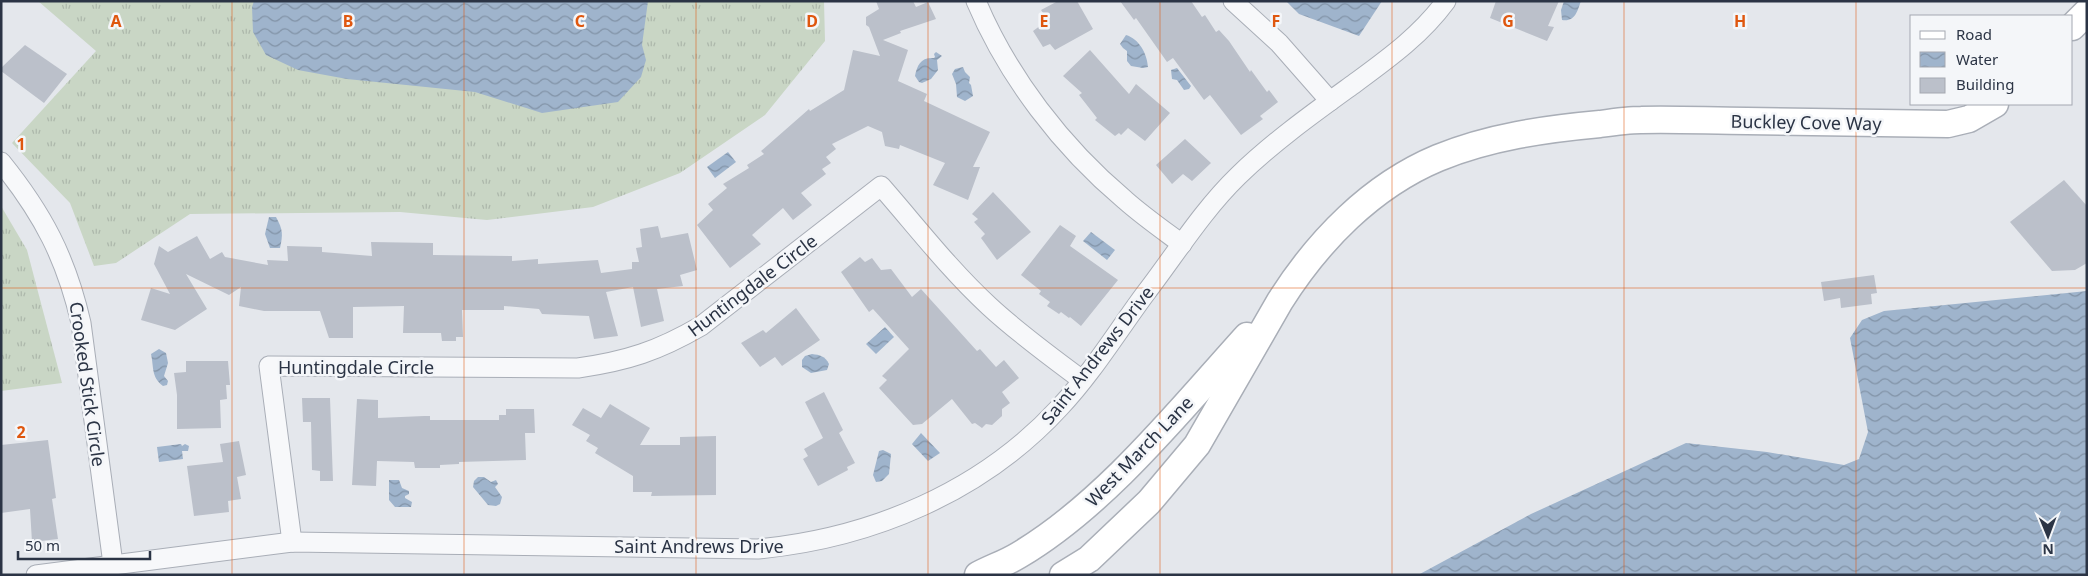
<svg xmlns="http://www.w3.org/2000/svg" width="2088" height="576" viewBox="0 0 2088 576" font-family="'Noto Sans',sans-serif">
	<style>
		.grass { fill: url(#grass-tufts) }
		.water { fill: url(#water-waves) }
		.building { fill: #bbc0ca }
		.lines { fill: none; stroke-linecap: round; stroke-linejoin: round }
		.street-casing { stroke: #a9aeb7; stroke-width: 21 }
		.secondary-casing { stroke: #a9aeb7; stroke-width: 29 }
		.street { stroke: #f7f8fa; stroke-width: 19 }
		.secondary { stroke: #fff; stroke-width: 26 }
		.grid { fill: none; stroke: #df570f; stroke-width: 1; stroke-opacity: 0.55 }
		.labels { text-anchor: middle; dominant-baseline: central; stroke-width: 5; stroke-linejoin: round; paint-order: stroke }
		.street-label { font-size: 18px; fill: #2b3445; stroke: #f4f6f9 }
		.grid-label { font-size: 16px; text-anchor: middle; font-weight: bold; fill: #df570f; stroke: #f4f6f9; stroke-width: 5; stroke-linejoin: round; paint-order: stroke }
	</style>
	<defs>
		<pattern id="grass-tufts" width="24" height="20" patternUnits="userSpaceOnUse" patternTransform="scale(1.25)"><rect width="24" height="20" fill="#c9d6c5"/><path d="M3 7l-1-3M5 7V3M7 7l1-3M15 17l-1-3M17 17v-4M19 17l1-3" fill="none" stroke="#adb8ab"/></pattern>
		<pattern id="water-waves" width="16" height="10" patternUnits="userSpaceOnUse" patternTransform="scale(1.25)"><rect width="16" height="10" fill="#9fb4cc"/><path d="M0 5q4-4 8 0t8 0" fill="none" stroke="#8293a7"/></pattern>
	</defs>
	<rect width="100%" height="100%" fill="#e4e7ec"/>
	<g class="grass">
		<polygon points="38,1 824,1 825,41 765,115 680,173 593,207 487,220 400,212 190,214 116,263 94,266 70,203 12,143 96,51"/>
		<polygon points="1,206 27,250 62,383 1,391"/>
	</g>
	<g class="water">
		<polygon points="254,1 648,1 642,45 646,60 641,77 618,102 542,113 475,92 347,79 298,70 266,55 253,32 252,7"/>
		<polygon points="1286,1 1382,1 1359,36 1299,14"/>
		<path d="M1564,1H1581C1577,12 1575,22 1562,20L1561,10Z"/>
		<path d="M1126,35C1139,39 1147,53 1148,67L1143,68L1131,66L1127,61V51L1123,48L1120,44Z"/>
		<path d="M936,52L942,56L937,60L938,70L931,79L922,83L919,82L915,76C917,65 921,57 934,58L935,57L934,54Z"/>
		<polygon points="963,67 965,72 970,77 969,83 971,85 973,96 965,101 957,97 956,84 952,74 955,69"/>
		<polygon points="1177,68 1191,86 1189,89 1184,90 1177,80 1172,79 1171,70"/>
		<polygon points="728,152 736,162 715,178 707,167"/>
		<path d="M269,217H276C283,230 283,234 280,248H270L265,234Z"/>
		<polygon points="1091,232 1115,250 1107,260 1083,241"/>
		<polygon points="2087,291 2087,575 1418,575 1531,514 1686,443 1767,452 1844,465 1859,459 1868,432 1850,338 1862,320 1884,311"/>
		<polygon points="885,327 894,337 876,354 866,344"/>
		<path d="M159,349L166,353L168,363L164,376L168,381L167,385L163,386C151,377 154,367 151,354Z"/>
		<path d="M812,354C820,355 825,356 829,364L827,370L811,373L802,367V360L805,356Z"/>
		<polygon points="921,433 940,453 928,461 912,444"/>
		<polygon points="181,444 182,446 185,444 189,446 188,451 182,451 183,459 159,462 157,447"/>
		<polygon points="883,450 891,454 889,474 882,481 876,482 873,475 879,451"/>
		<polygon points="478,477 484,477 491,482 496,480 498,484 495,487 502,497 500,504 496,506 488,505 473,487 474,481"/>
		<polygon points="389,480 399,480 402,488 409,491 409,494 405,496 405,498 412,502 411,507 395,507 389,500"/>
	</g>
	<g class="building">
		<polygon points="876,1 913,1 916,7 928,2 936,19 900,31 901,33 883,40 908,50 898,81 927,94 924,101 990,132 973,167 980,167 968,200 933,185 945,163 900,145 899,149 885,146 882,132 868,126 832,144 836,149 826,157 831,163 822,169 826,174 801,193 812,205 793,220 783,208 752,235 761,244 730,268 697,225 713,210 708,204 727,188 723,184 749,168 747,165 764,154 761,151 809,109 810,111 844,90 853,50 880,56 869,27 866,25 866,17 879,9"/>
		<polygon points="1058,1 1077,1 1093,29 1055,50 1050,44 1043,47 1033,31 1048,20 1041,10"/>
		<polygon points="1120,1 1191,1 1202,17 1205,15 1216,32 1219,30 1229,41 1250,72 1251,70 1267,92 1269,90 1278,102 1260,116 1263,119 1241,135 1210,95 1204,100 1173,58 1167,62 1136,18 1134,20"/>
		<polygon points="1496,1 1559,1 1548,26 1554,27 1547,41 1490,18"/>
		<polygon points="25,45 67,74 44,103 1,71 1,68"/>
		<polygon points="1090,50 1129,94 1136,84 1170,113 1145,141 1128,128 1121,135 1119,133 1115,136 1095,120 1097,118 1079,95 1082,93 1063,76"/>
		<polygon points="1185,139 1211,163 1192,181 1183,174 1172,184 1156,165"/>
		<polygon points="2064,180 2087,206 2087,263 2075,270 2052,271 2010,222"/>
		<polygon points="993,192 1031,232 997,260 981,238 985,234 974,222 978,219 972,214"/>
		<polygon points="1060,225 1076,236 1070,246 1118,280 1081,326 1070,317 1069,318 1061,312 1059,314 1047,306 1050,302 1039,294 1041,291 1021,275"/>
		<polygon points="658,226 661,238 688,233 697,270 680,275 683,286 657,289 664,321 641,327 633,287 606,292 618,336 594,339 589,316 542,314 539,309 504,306 504,310 462,310 463,337 456,337 456,341 442,341 441,333 403,333 404,306 353,307 353,338 329,338 320,311 264,311 239,306 241,287 229,295 186,274 207,309 175,330 141,320 151,288 170,294 154,264 159,246 168,252 197,236 210,259 222,252 225,257 268,265 267,260 288,261 287,246 322,247 322,252 372,256 371,242 433,243 433,255 512,256 512,261 538,259 538,264 598,260 601,273 632,269 632,262 639,262 636,248 642,247 640,229"/>
		<polygon points="860,257 865,262 872,258 881,270 891,269 912,297 921,289 977,351 980,349 996,367 1004,360 1019,378 1002,392 1010,403 1002,409 1002,416 992,425 986,424 982,428 975,423 972,424 952,399 922,424 913,425 879,388 887,380 882,376 909,349 873,309 869,312 841,272"/>
		<polygon points="1874,275 1877,293 1871,294 1872,304 1841,308 1840,298 1824,301 1821,282"/>
		<polygon points="796,308 820,340 782,366 775,357 760,367 741,343 763,330 766,333"/>
		<polygon points="186,361 228,361 230,385 226,385 227,399 220,400 221,428 177,429 177,395 174,373 186,372"/>
		<polygon points="824,392 843,430 839,433 855,463 847,467 848,470 818,486 803,459 808,456 804,449 823,438 805,402"/>
		<polygon points="302,398 330,398 333,481 320,481 320,471 312,470 311,422 303,422"/>
		<polygon points="357,399 378,400 378,418 424,416 430,416 430,420 499,420 499,415 506,415 506,409 534,409 535,433 525,433 526,460 459,462 459,464 440,465 440,468 415,468 414,462 377,461 376,486 352,485"/>
		<polygon points="610,404 650,428 640,445 680,445 680,437 716,436 716,495 651,496 652,492 633,492 633,476 595,453 598,448 586,441 590,435 572,425 583,408 601,418"/>
		<polygon points="48,440 56,498 52,499 58,539 32,542 30,509 1,513 1,445"/>
		<polygon points="239,441 246,475 237,477 241,499 228,501 229,512 194,516 187,466 223,462 220,444"/>
	</g>
	<g class="lines">
		<defs>
			<g id="street">
				<path d="M976,1C1008,77 1062,147 1125,200C1143,216 1163,230 1182,244"/>
				<polyline points="1233,1 1279,43 1330,101"/>
				<path d="M1,162C43,214 66,258 81,323L113,564"/>
				<path d="M292,542L269,366L578,368C627,361 658,351 701,326L881,186C916,226 949,269 989,306C1018,333 1050,356 1082,380"/>
				<path d="M36,575L292,542L758,549C872,538 982,492 1060,407C1092,373 1117,332 1145,294C1175,255 1202,211 1238,176C1274,141 1315,112 1355,83C1389,58 1421,35 1446,1"/>
			</g>
			<g id="secondary">
				<polyline points="2072,27 2087,12"/>
				<path d="M978,575C991,568 1006,563 1019,555C1105,504 1180,410 1247,336"/>
				<path d="M1063,575L1089,559L1149,502L1197,445L1280,301C1318,241 1371,186 1438,158C1489,137 1545,129 1600,124C1614,122 1628,120 1641,120C1677,119 1712,121 1747,121C1814,122 1881,123 1948,124L1969,119L1995,104"/>
			</g>
		</defs>
		<use href="#street" class="street-casing"/>
		<use href="#secondary" class="secondary-casing"/>
		<use href="#street" class="street"/>
		<use href="#secondary" class="secondary"/>
	</g>
	<path class="grid" d="M232,1V575M464,1V575M696,1V575M928,1V575M1160,1V575M1392,1V575M1624,1V575M1856,1V575M1,288H2087"/>
	<g class="labels">
		<g class="street-label">
			<text transform="translate(1806 122) rotate(1)">Buckley Cove Way</text>
			<text transform="translate(752 285) rotate(-37)">Huntingdale Circle</text>
			<text transform="translate(1097 355) rotate(-52)">Saint Andrews Drive</text>
			<text x="356" y="367">Huntingdale Circle</text>
			<text transform="translate(88 384) rotate(82)">Crooked Stick Circle</text>
			<text transform="translate(1139 451) rotate(-46)">West March Lane</text>
			<text x="699" y="546">Saint Andrews Drive</text>
		</g>
	</g>
	<g class="grid-label">
		<text x="116" y="27">A</text>
		<text x="348" y="27">B</text>
		<text x="580" y="27">C</text>
		<text x="812" y="27">D</text>
		<text x="1044" y="27">E</text>
		<text x="1276" y="27">F</text>
		<text x="1508" y="27">G</text>
		<text x="1740" y="27">H</text>
		<text x="21" y="150">1</text>
		<text x="21" y="438">2</text>
	</g>
	<rect width="2088" height="576" fill="none" stroke="#2b3445" stroke-width="5"/>
	<rect x="1910" y="15" width="162" height="90" fill="#f4f6f9" stroke="#a4a8b1"/>
	<rect x="1920" y="31" width="25" height="8" fill="#ffffff" stroke="#a4a8b1"/>
	<text x="1956" y="40" font-size="15" fill="#2b3445">Road</text>
	<rect x="1920" y="52" width="25" height="15" fill="url(#water-waves)" stroke="#a4a8b1"/>
	<text x="1956" y="65" font-size="15" fill="#2b3445">Water</text>
	<rect x="1920" y="78" width="25" height="15" fill="#bbc0ca" stroke="#a4a8b1"/>
	<text x="1956" y="90" font-size="15" fill="#2b3445">Building</text>
	<g transform="translate(2048 536) rotate(179)" stroke="#f4f6f9" stroke-width="4" paint-order="stroke">
	<path d="M0-4L9 19L0 12L-9 19Z" fill="#2b3445"/>
	<text y="-8" font-size="14" font-weight="bold" text-anchor="middle" fill="#2b3445">N</text>
	</g>
	<path d="M18 551v8h132v-8" fill="none" stroke="#2b3445" stroke-width="2.5"/>
	<text x="25" y="551" font-size="15" fill="#2b3445" stroke="#f4f6f9" stroke-width="4" paint-order="stroke">50 m</text>
</svg>
